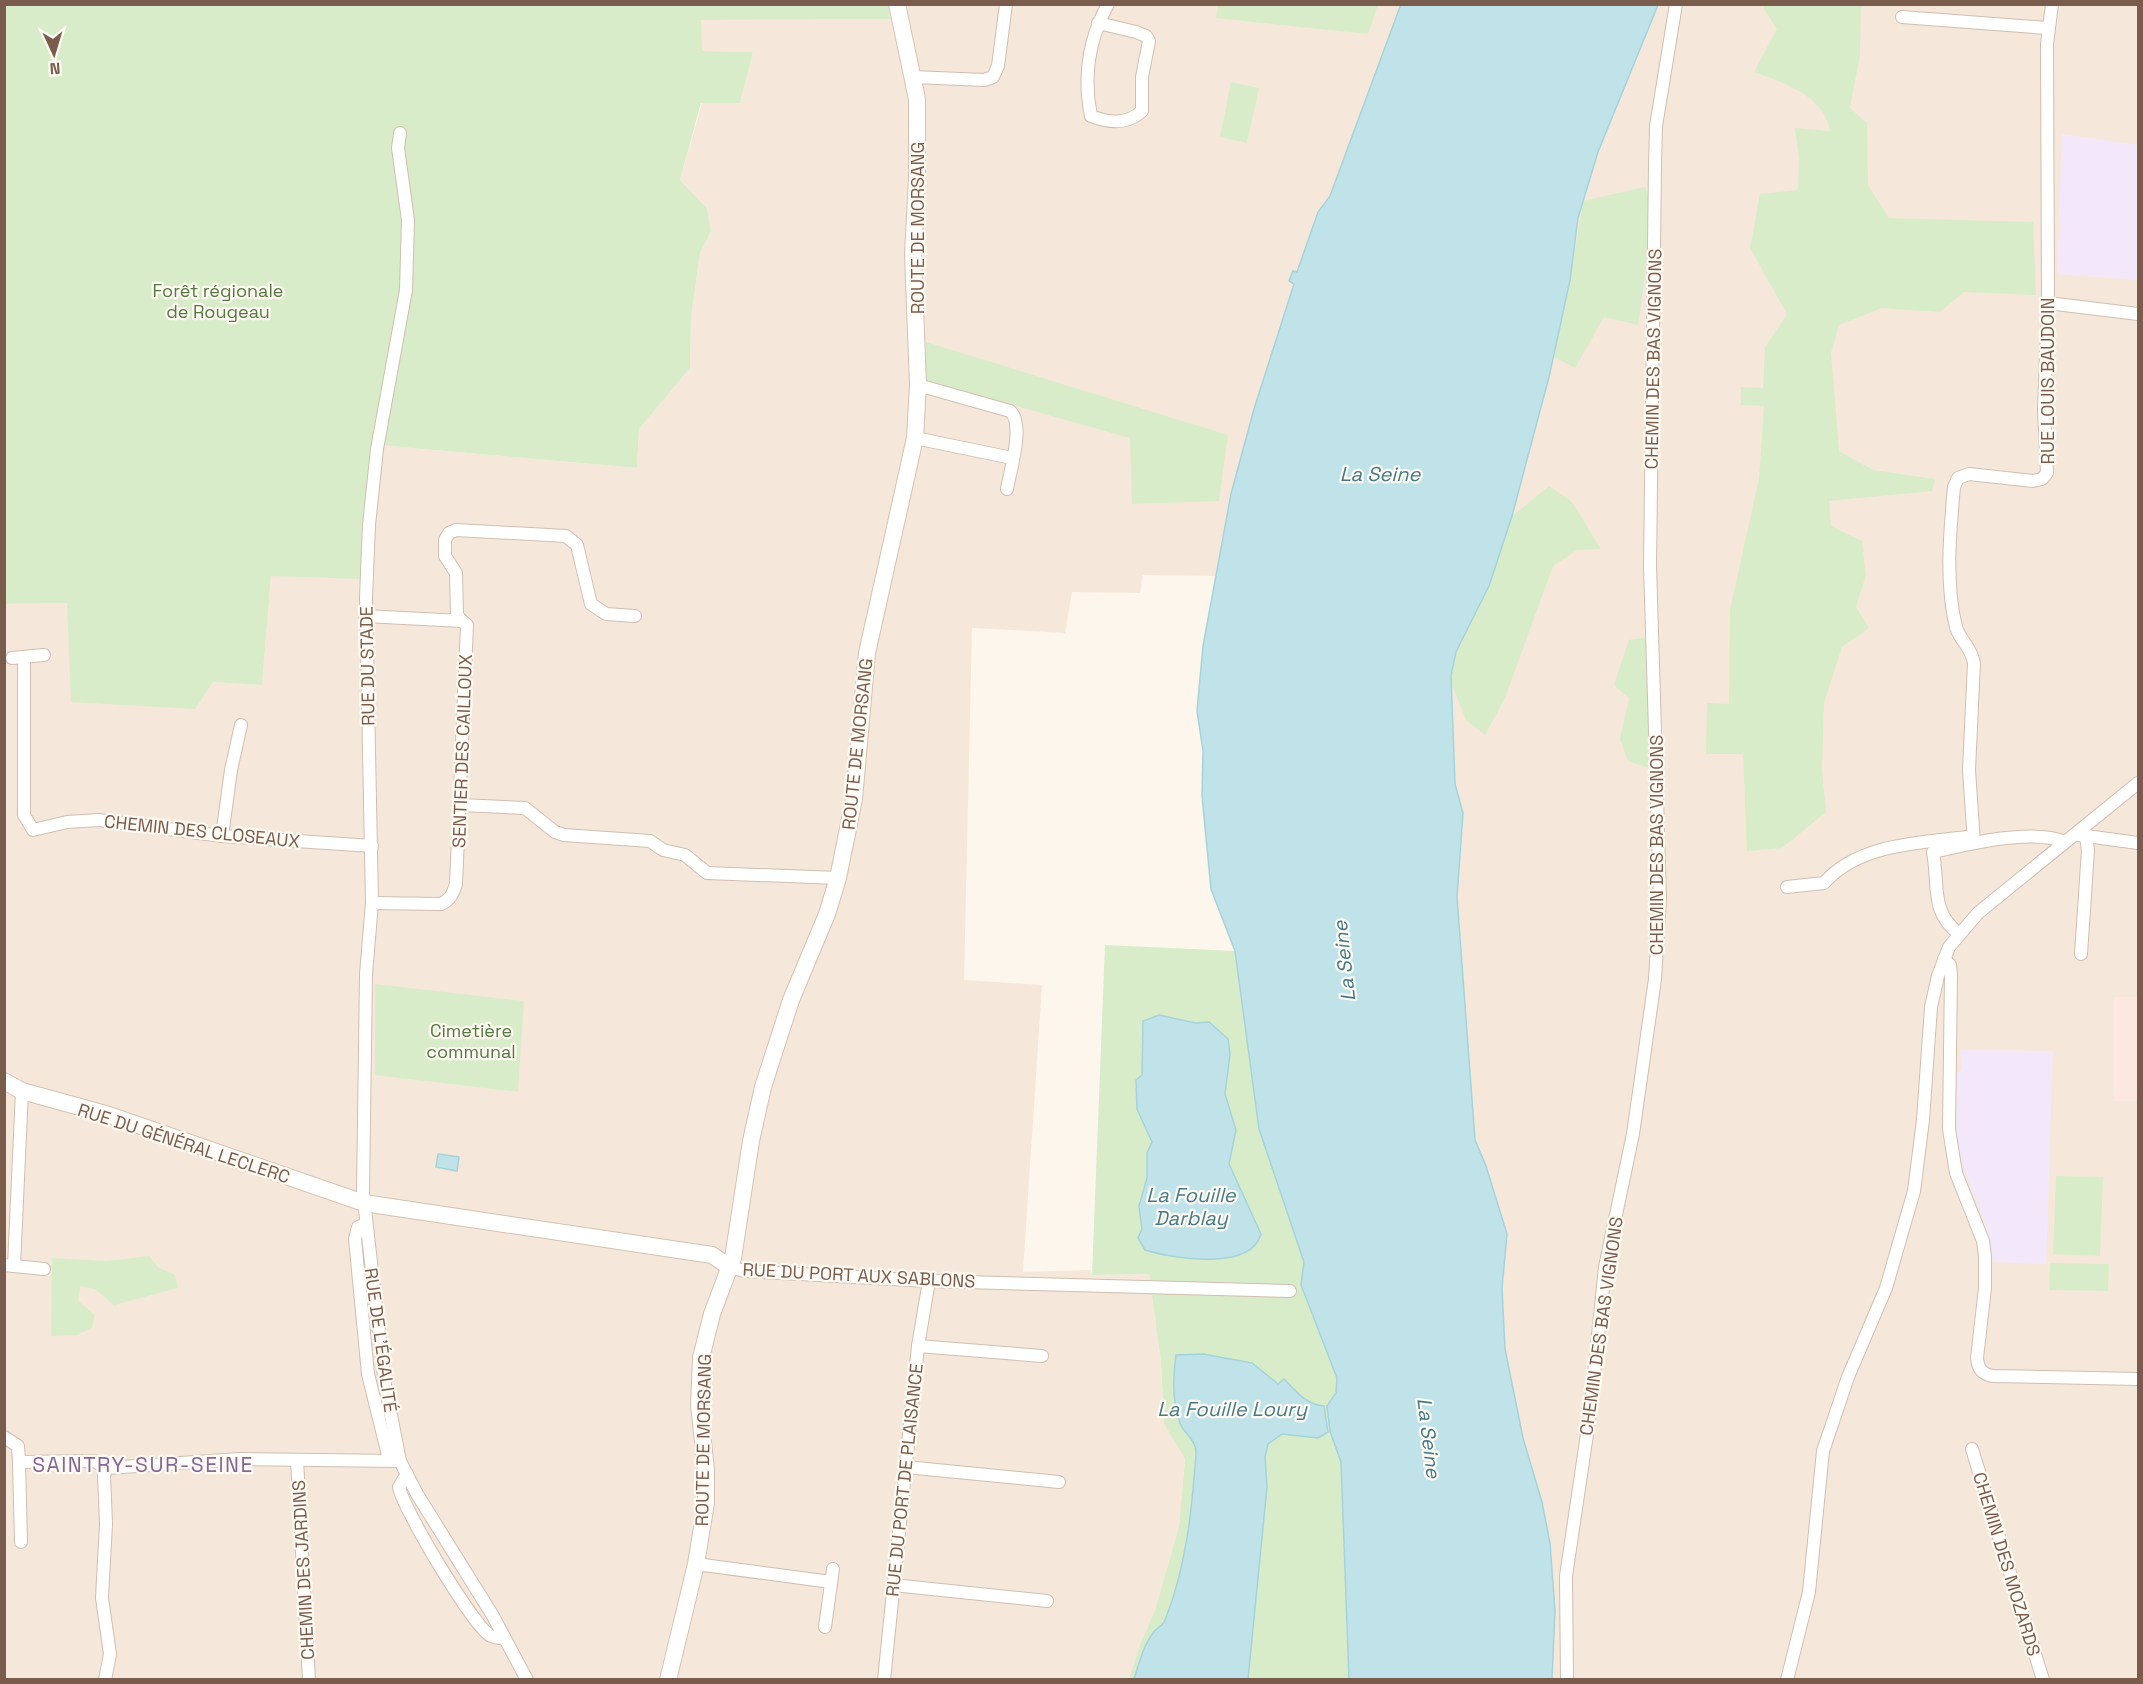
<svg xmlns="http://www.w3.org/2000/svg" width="2143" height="1684" viewBox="0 0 2143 1684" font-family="'Space Grotesk',sans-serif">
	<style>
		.residential { fill: #f5e8da }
		.commercial { fill: #fde8e0 }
		.education { fill: #f3e8fa }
		.green { fill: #d8ecc9 }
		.water { fill: #bfe3e8; stroke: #a5d3da; stroke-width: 1.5 }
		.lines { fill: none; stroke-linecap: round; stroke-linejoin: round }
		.street-casing { stroke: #d1beb0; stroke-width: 14 }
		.secondary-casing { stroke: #d6c0b0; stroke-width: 18 }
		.street { stroke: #fff; stroke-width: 12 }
		.secondary { stroke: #fff; stroke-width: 16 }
		.labels { text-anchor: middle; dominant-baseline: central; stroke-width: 4.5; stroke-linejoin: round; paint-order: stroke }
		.street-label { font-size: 18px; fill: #7a5c4d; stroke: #fffaf3 }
		.park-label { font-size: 18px; fill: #537a41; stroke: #fffaf3 }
		.water-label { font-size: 20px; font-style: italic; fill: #437c86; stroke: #fffaf3 }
		.quarter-label { font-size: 21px; letter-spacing: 1.5px; fill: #846695; stroke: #fffaf3 }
	</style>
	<rect width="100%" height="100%" fill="#fdf6ec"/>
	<g class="residential">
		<polygon points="888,4 1401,5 1330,196 1318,212 1297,272 1293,271 1290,281 1294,284 1254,409 1231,494 1217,576 1143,575 1140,593 1072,592 1065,633 972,628 964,980 1042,985 1023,1272 1091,1270 1092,1275 1149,1274 1161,1363 1164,1424 1185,1459 1179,1526 1155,1610 1140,1644 1129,1679 5,1679 4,604 67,603 213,682 262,685 271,576 379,445 637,468 639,429 690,368 691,318 700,253 711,231 707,208 680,180 702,103 740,103 753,52 701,51 701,20 890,19"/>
		<polygon points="1658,5 2138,5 2138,1679 1552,1679 1555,1611 1550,1543 1542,1502 1523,1438 1505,1349 1502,1288 1507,1234 1494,1190 1475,1140 1457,897 1463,813 1455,784 1451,675 1456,652 1484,596 1512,516 1549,377 1570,280 1578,218 1598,152"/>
	</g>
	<rect class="commercial" x="2114" y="997" width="24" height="104"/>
	<g class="education">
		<polygon points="2062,134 2138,145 2138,280 2057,274"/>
		<polygon points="1960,1050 2053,1051 2046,1264 1993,1262 1987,1231 1965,1172 1957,1141 1956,1075 1962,1069"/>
	</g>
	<g class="green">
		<polygon points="888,4 890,19 701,20 702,51 753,52 740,103 701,103 680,180 707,208 711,231 700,253 691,318 690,368 639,429 637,468 379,445 362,579 271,576 262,685 213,682 195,709 71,702 67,603 5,604 4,5"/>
		<polygon points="1218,5 1218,4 1378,5 1368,34 1216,18"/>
		<path d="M1764,5H1861L1860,55L1850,108L1867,123L1868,185L1889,218L2033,222L2036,295L1964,292L1940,312L1882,308L1839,325L1831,353L1839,451L1873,470L1935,479L1932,491L1829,501L1831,526L1862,541L1866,575L1856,607L1869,628L1842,647L1824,703L1822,770L1826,812L1782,848L1747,851L1743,754H1706L1707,703L1729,704L1730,610L1759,478L1764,406L1741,405V387L1763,388L1765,347L1787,314L1750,248L1760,194L1798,190L1799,158L1795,128L1830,131C1824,95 1784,83 1754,72L1777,29L1764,9Z"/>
		<polygon points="1231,82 1259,88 1247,143 1220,137"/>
		<polygon points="1645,187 1654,210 1638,325 1604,317 1575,368 1554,357 1570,280 1583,201"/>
		<polygon points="926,342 1228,435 1219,501 1132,504 1130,438 924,380"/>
		<polygon points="1549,486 1572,502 1601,549 1577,550 1553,566 1505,698 1485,735 1466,720 1451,682 1454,658 1489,586 1512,516"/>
		<polygon points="1647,637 1651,769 1628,761 1620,739 1629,698 1614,685 1629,640"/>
		<polygon points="1105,945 1235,951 1259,1129 1304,1262 1301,1285 1337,1378 1336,1393 1327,1406 1330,1431 1341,1462 1349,1679 1129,1679 1140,1644 1155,1610 1179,1526 1185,1459 1164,1424 1161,1363 1149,1274 1092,1275"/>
		<polygon points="375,984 524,1001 518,1092 375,1075"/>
		<polygon points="2056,1176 2103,1177 2100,1256 2053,1254"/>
		<polygon points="149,1256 158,1267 175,1275 178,1288 114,1305 95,1289 80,1286 78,1301 94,1314 93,1327 77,1335 51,1336 52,1258 107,1261"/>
		<polygon points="2050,1263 2109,1264 2108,1291 2049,1290"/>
	</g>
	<g class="water">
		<polygon points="1401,4 1658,5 1598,152 1578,218 1570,280 1549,377 1512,516 1489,586 1456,652 1451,675 1455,784 1463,813 1457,897 1475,1140 1486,1166 1507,1234 1502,1288 1505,1349 1523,1438 1542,1502 1550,1543 1555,1611 1552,1679 1349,1679 1341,1462 1330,1431 1327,1406 1336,1393 1337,1378 1301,1285 1304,1262 1259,1129 1235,951 1211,889 1202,796 1203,751 1197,711 1203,646 1231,494 1254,409 1294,284 1289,281 1293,271 1297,272 1318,212 1330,196"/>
		<path d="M1159,1015L1195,1023L1209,1022L1228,1039L1230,1054L1225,1094L1236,1130L1229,1164L1261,1234C1251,1272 1171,1258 1145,1250L1138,1238L1142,1229L1139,1206L1147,1178V1153L1152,1142L1137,1109L1136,1080L1142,1075L1143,1021Z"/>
		<polygon points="438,1154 459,1157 457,1171 436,1167"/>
		<path d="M1203,1354L1252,1363L1278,1384L1284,1379C1296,1391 1306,1405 1324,1406L1328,1432L1318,1438L1282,1434L1268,1444L1265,1457L1267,1487L1248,1679H1134C1139,1664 1143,1646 1153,1633C1156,1628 1163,1626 1165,1620C1186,1568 1192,1510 1196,1454C1197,1440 1184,1434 1180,1423C1172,1402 1173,1376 1176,1355Z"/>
	</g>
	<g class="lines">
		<defs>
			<g id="street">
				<polyline points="1902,17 2047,28"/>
				<path d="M1098,23L1136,32L1146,36L1149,41L1142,77V111C1127,125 1109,123 1091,116C1083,77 1089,39 1108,4"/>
				<polyline points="913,77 984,80 993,77 998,66 1006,4"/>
				<polyline points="400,133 398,148 408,220 406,290 377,449 369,525 366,598 372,903 366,974 363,1192 385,1385 400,1461 417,1494 493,1616 527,1680"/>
				<polyline points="2048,303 2138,314"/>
				<path d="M918,385L1010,411C1025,424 1010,471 1007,489"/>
				<polyline points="915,438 1012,458"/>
				<path d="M365,616L462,621L467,625L456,884C453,894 450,900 441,904L372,903"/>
				<polyline points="462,621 457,615 456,573 445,556 445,540 449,533 456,530 566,536 577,545 591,604 606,614 635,616"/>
				<polyline points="24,657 24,815 33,830 67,822 99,820 222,836 372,846"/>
				<polyline points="12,658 44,655"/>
				<polyline points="460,805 525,808 555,832 564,835 650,841 663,850 685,855 707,873 838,878"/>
				<polyline points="2079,835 2138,843"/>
				<polyline points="222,836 231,770 241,725"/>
				<path d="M1974,843L1969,770L1974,663C1971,646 1960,641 1956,627C1945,583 1950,531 1954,487L1958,478L1969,474L2033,481L2042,479L2047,473L2044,410L2048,303L2047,44L2052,4"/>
				<path d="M1787,887L1824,883C1858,844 1918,843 1967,837L1972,842"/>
				<path d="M1958,933C1930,911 1939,884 1933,852C1968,844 2032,828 2065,842"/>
				<polyline points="2081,954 2088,850 2086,837"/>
				<path d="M1944,959L1950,965L1951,975L1949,1129L1956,1173L1983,1241L1985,1256V1288L1977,1358C1978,1369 1982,1374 1993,1376L2138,1379"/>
				<polyline points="366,1224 358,1227 355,1239 368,1374 388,1455 399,1460"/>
				<polyline points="4,1265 44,1269"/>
				<polyline points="14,1266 22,1091"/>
				<polyline points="728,1266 744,1271 929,1281 1290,1291"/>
				<polyline points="918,1346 1042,1356"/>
				<polyline points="4,1437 18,1446 19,1462 94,1461 107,1468 240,1459 400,1461"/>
				<polyline points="1972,1449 2043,1680"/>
				<polyline points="297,1460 309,1680"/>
				<polyline points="19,1462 21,1542"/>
				<polyline points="906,1467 1059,1482"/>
				<path d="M407,1474L399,1487C402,1507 474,1628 491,1636C495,1638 501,1638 505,1639"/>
				<polyline points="696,1564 831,1582"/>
				<polyline points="893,1585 1047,1601"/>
				<polyline points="825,1627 833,1569"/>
				<polyline points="105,1680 110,1654 102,1598 106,1524 104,1475 107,1468"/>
				<polyline points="884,1680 918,1346 929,1281"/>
				<polyline points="1567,1680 1566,1576 1590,1414 1605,1267 1633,1134 1655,979 1660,899 1650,565 1655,166 1656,126 1676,4"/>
				<polyline points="1787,1680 1809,1592 1823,1451 1848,1377 1886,1288 1914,1191 1923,1120 1931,1007 1938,976 1949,947 1978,913 2138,783"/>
			</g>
			<g id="secondary">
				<polyline points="4,1081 22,1091 109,1115 364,1203 712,1255 728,1266"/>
				<polyline points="668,1680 696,1564 706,1503 706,1470 699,1405 701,1358 712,1314 733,1258 751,1141 763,1087 791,1000 827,914 838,878 854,799 867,653 915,438 918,385 913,254 917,179 917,99 897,4"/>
			</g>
		</defs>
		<use href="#street" class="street-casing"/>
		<use href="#secondary" class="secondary-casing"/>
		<use href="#street" class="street"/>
		<use href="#secondary" class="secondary"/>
	</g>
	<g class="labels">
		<g class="street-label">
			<text transform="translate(917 228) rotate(-90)">ROUTE DE MORSANG</text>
			<text transform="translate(1653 359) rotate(-89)">CHEMIN DES BAS VIGNONS</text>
			<text transform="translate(2047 381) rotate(-90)">RUE LOUIS BAUDOIN</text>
			<text transform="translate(367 666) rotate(-91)">RUE DU STADE</text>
			<text transform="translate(857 744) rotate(-84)">ROUTE DE MORSANG</text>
			<text transform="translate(462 751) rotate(-88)">SENTIER DES CAILLOUX</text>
			<text transform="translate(202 831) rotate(6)">CHEMIN DES CLOSEAUX</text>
			<text transform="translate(1656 845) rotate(-90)">CHEMIN DES BAS VIGNONS</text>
			<text transform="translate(184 1143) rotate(18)">RUE DU GÉNÉRAL LECLERC</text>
			<text transform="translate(859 1275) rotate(3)">RUE DU PORT AUX SABLONS</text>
			<text transform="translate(1601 1326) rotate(-82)">CHEMIN DES BAS VIGNONS</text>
			<text transform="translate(381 1340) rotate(82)">RUE DE L'ÉGALITÉ</text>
			<text transform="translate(703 1440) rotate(-89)">ROUTE DE MORSANG</text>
			<text transform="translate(904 1480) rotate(-84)">RUE DU PORT DE PLAISANCE</text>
			<text transform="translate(2007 1564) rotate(73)">CHEMIN DES MOZARDS</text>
			<text transform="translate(303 1570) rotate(-93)">CHEMIN DES JARDINS</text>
		</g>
		<g class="park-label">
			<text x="218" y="290">Forêt régionale<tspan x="218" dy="21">de Rougeau</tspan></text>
			<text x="471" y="1030">Cimetière<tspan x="471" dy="21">communal</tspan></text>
		</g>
		<g class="water-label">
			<text x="1380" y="474">La Seine</text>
			<text transform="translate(1344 961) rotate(-96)">La Seine</text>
			<text x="1191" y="1195">La Fouille<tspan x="1191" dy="23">Darblay</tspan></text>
			<text x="1232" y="1409">La Fouille Loury</text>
			<text transform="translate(1429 1438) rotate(83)">La Seine</text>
		</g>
		<g class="quarter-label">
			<text x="143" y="1464">SAINTRY-SUR-SEINE</text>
		</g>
	</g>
	<rect width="2143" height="1684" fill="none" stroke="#7a5c4d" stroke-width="12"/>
	<g transform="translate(54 54) rotate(176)" stroke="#fffaf3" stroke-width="4.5" paint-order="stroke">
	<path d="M0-4.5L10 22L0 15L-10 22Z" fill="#7a5c4d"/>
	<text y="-9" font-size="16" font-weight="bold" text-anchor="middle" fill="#7a5c4d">N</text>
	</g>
</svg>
